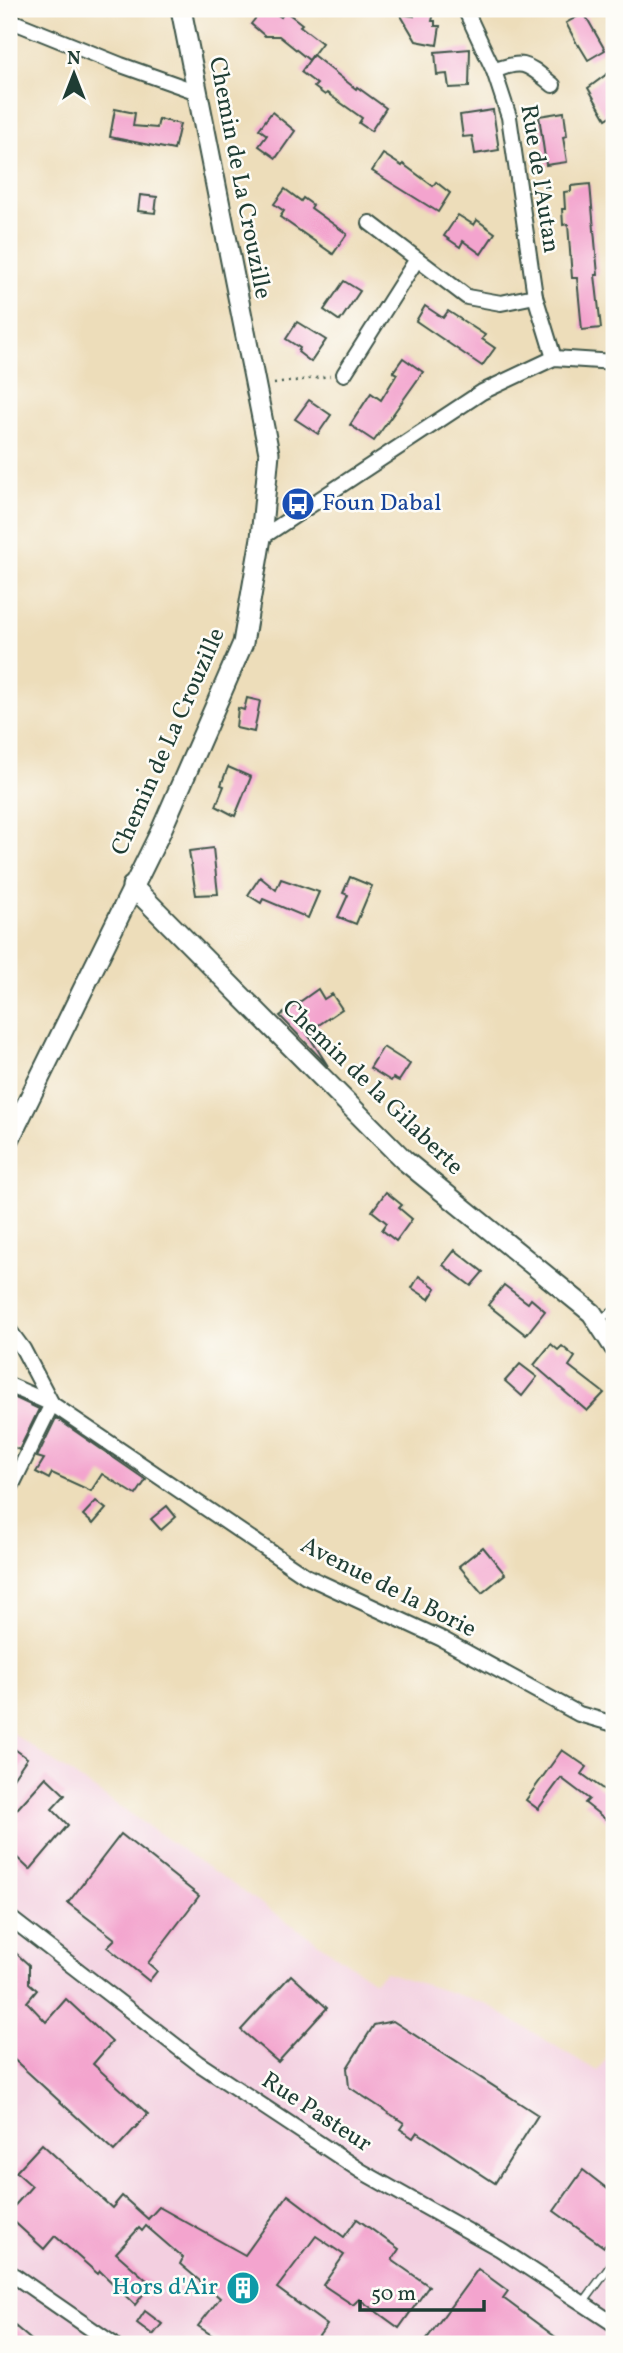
<svg xmlns="http://www.w3.org/2000/svg" width="623" height="2353" viewBox="0 0 623 2353" font-family="Vollkorn,serif">
	<style>
		.built { fill: #f3cfe0 }
		.building { fill: #f3a4ce }
		.lines { fill: none; stroke-linecap: round; stroke-linejoin: round }
		.lane-casing { stroke: #3e5548; stroke-width: 10 }
		.street-casing { stroke: #3e5548; stroke-width: 18 }
		.secondary-casing { stroke: #3e5548; stroke-width: 23 }
		.path { stroke: #3e5548; stroke-width: 2.5; stroke-dasharray: 2 5; stroke-linecap: butt }
		.lane { stroke: #fff; stroke-width: 7 }
		.street { stroke: #fff; stroke-width: 14 }
		.secondary { stroke: #fff; stroke-width: 19 }
		.labels { text-anchor: middle; dominant-baseline: central; stroke-width: 5; stroke-linejoin: round; paint-order: stroke }
		.street-label { font-size: 24px; fill: #1f3d34; stroke: #fdfcf7 }
		.transit-label { font-size: 24px; fill: #164399; stroke: #fdfcf7; text-anchor: start }
		.culture-label { font-size: 24px; fill: #0d838f; stroke: #fdfcf7; text-anchor: end }
	</style>
	<rect width="100%" height="100%" fill="#fdfcf7"/>
	<filter id="ink" filterUnits="userSpaceOnUse"><feTurbulence type="fractalNoise" baseFrequency=".0143" numOctaves="2"/><feDisplacementMap in="SourceGraphic" scale="14" xChannelSelector="R" yChannelSelector="G"/><feConvolveMatrix kernelMatrix="1 2 1 2 8 2 1 2 1" color-interpolation-filters="sRGB"/></filter>
	<filter id="wash" filterUnits="userSpaceOnUse"><feTurbulence type="fractalNoise" baseFrequency=".00686" numOctaves="4" result="noise"/><feDisplacementMap in="SourceGraphic" scale="28" xChannelSelector="R" yChannelSelector="G"/><feGaussianBlur stdDeviation="1.57" result="paint"/><feColorMatrix in="noise" values="0 0 0 0 0 0 0 0 0 0 0 0 0 0 0 0 0 1.4 0 .05"/><feComposite in="paint" operator="in"/></filter>
	<g filter="url(#wash)">
		<rect width="100%" height="100%" fill="#edddba"/>
		<polygon class="built" points="9,1731 374,1981 385,1972 484,2003 597,2071 614,2048 614,2344 9,2344"/>
		<g id="blocks">
			<g class="building">
				<polygon points="263,9 269,9 281,17 285,11 302,24 300,26 322,43 309,60 279,36 265,36 251,24"/>
				<polygon points="415,9 435,9 432,21 435,21 435,26 440,26 437,45 416,41 400,14 414,16"/>
				<polygon points="584,13 605,50 588,60 579,45 578,46 566,23"/>
				<polygon points="470,49 469,87 449,88 447,74 437,75 435,52"/>
				<polygon points="313,55 356,89 357,87 386,108 371,131 359,123 362,118 327,93 325,95 314,87 317,84 301,72"/>
				<polygon points="607,74 614,84 614,114 606,119 588,88"/>
				<polygon points="115,109 135,113 133,126 157,128 159,119 180,124 174,150 110,137"/>
				<polygon points="493,110 499,150 475,154 472,136 463,137 460,115"/>
				<polygon points="272,112 295,131 276,158 259,146 267,135 259,129"/>
				<polygon points="564,112 567,136 563,137 567,162 546,165 539,116"/>
				<polygon points="383,154 402,166 403,164 433,186 436,182 450,193 438,212 372,171"/>
				<polygon points="590,184 598,275 595,275 601,328 582,330 577,278 572,278 568,224 563,225 562,209 565,209 564,192 571,191 571,186"/>
				<polygon points="285,189 301,201 303,198 313,205 311,208 347,234 333,254 280,217 284,211 274,204"/>
				<polygon points="140,195 157,197 155,213 138,211"/>
				<polygon points="458,215 474,225 477,220 495,233 481,254 463,241 460,247 444,236"/>
				<polygon points="344,281 360,291 340,321 324,310"/>
				<polygon points="425,306 443,318 448,311 485,335 482,339 495,348 482,366 416,321"/>
				<polygon points="297,322 326,340 311,362 298,352 300,348 286,339"/>
				<polygon points="403,358 423,372 374,441 350,425 371,393 381,400 397,374 393,372"/>
				<polygon points="309,400 331,415 318,434 295,419"/>
				<polygon points="247,698 260,701 254,732 236,728 238,708 244,710"/>
				<polygon points="228,767 251,777 235,816 216,806 224,786 221,785"/>
				<polygon points="213,848 218,894 196,895 189,851"/>
				<polygon points="260,877 276,890 281,879 319,892 308,918 263,899 261,903 248,895"/>
				<polygon points="350,877 372,886 356,924 338,917 348,895 343,893"/>
				<polygon points="318,989 324,999 332,994 342,1009 307,1033 328,1066 280,1016"/>
				<polygon points="383,1047 410,1064 399,1081 393,1078 391,1081 370,1068"/>
				<polygon points="386,1192 402,1205 399,1208 412,1219 396,1241 382,1230 387,1223 372,1211"/>
				<polygon points="455,1250 483,1272 471,1286 443,1265"/>
				<polygon points="419,1276 436,1288 429,1299 412,1288"/>
				<polygon points="504,1285 528,1303 531,1299 545,1311 526,1335 488,1305"/>
				<polygon points="551,1344 558,1350 562,1346 575,1357 569,1366 604,1393 587,1411 534,1365"/>
				<polygon points="520,1364 537,1377 522,1396 505,1381"/>
				<polygon points="9,1395 39,1409 19,1450 9,1445"/>
				<polygon points="56,1418 146,1480 136,1495 102,1474 91,1491 52,1473 49,1479 36,1472 44,1459 37,1457"/>
				<polygon points="96,1501 106,1509 93,1524 83,1515"/>
				<polygon points="167,1506 176,1517 161,1530 151,1519"/>
				<polygon points="483,1547 505,1574 482,1593 459,1566"/>
				<polygon points="9,1745 27,1758 9,1784"/>
				<polygon points="562,1750 587,1767 582,1774 614,1797 614,1815 609,1822 585,1803 589,1799 561,1778 538,1809 526,1800"/>
				<polygon points="46,1777 65,1795 52,1809 68,1825 30,1870 9,1850 9,1818"/>
				<polygon points="121,1834 199,1896 148,1963 157,1971 149,1981 107,1947 115,1939 68,1903"/>
				<polygon points="9,1947 29,1965 29,1983 37,1990 27,2002 46,2022 66,1999 112,2042 93,2064 148,2114 114,2151 9,2055"/>
				<polygon points="291,1975 327,2008 278,2062 241,2030"/>
				<polygon points="393,2021 538,2115 495,2183 417,2132 413,2138 400,2129 404,2123 349,2087 347,2068 374,2025"/>
				<polygon points="42,2144 112,2208 122,2196 148,2219 159,2207 245,2255 288,2195 344,2237 357,2219 399,2249 392,2260 429,2286 399,2328 359,2299 353,2305 323,2285 344,2255 316,2236 277,2288 327,2325 313,2344 225,2344 198,2326 220,2298 180,2264 183,2258 146,2226 142,2231 139,2228 116,2253 151,2284 135,2305 100,2271 98,2274 55,2236 44,2249 9,2217 9,2212 32,2186 16,2172"/>
				<polygon points="583,2170 614,2194 614,2233 604,2247 554,2211"/>
				<polygon points="478,2269 508,2291 503,2298 565,2344 423,2344"/>
				<polygon points="145,2311 162,2324 153,2335 137,2323"/>
				<polygon points="9,2321 36,2344 13,2344 9,2340"/>
			</g>
		</g>
	</g>
	<g filter="url(#ink)">
		<use href="#blocks" fill-opacity="0" stroke="#3e5548" stroke-width="2"/>
		<g class="lines">
			<defs>
				<g id="lane">
					<polyline points="597,1320 614,1311"/>
					<polyline points="583,2303 614,2261"/>
				</g>
				<g id="street">
					<polyline points="465,9 494,71 509,117 535,296 554,358"/>
					<polyline points="9,20 121,65 197,92"/>
					<path d="M494,71C525,58 528,65 553,85"/>
					<polyline points="370,223 467,297 501,303 535,296"/>
					<polyline points="344,374 417,259"/>
					<polyline points="261,538 482,392 554,358 614,362"/>
					<polyline points="9,1330 23,1349 52,1404"/>
					<polyline points="9,1385 52,1404 306,1576 442,1639 579,1714 614,1724"/>
					<polyline points="9,1491 52,1404"/>
					<polyline points="9,1917 198,2063 361,2171 500,2249 614,2324"/>
					<polyline points="9,2272 113,2344"/>
				</g>
				<g id="secondary">
					<polyline points="132,886 404,1160 592,1313 614,1347"/>
					<polyline points="9,1140 160,833 243,643 261,538 269,453 181,9"/>
				</g>
			</defs>
			<use href="#lane" class="lane-casing"/>
			<use href="#street" class="street-casing"/>
			<use href="#secondary" class="secondary-casing"/>
			<polyline class="path" points="274,384 330,376"/>
			<use href="#lane" class="lane"/>
			<use href="#street" class="street"/>
			<use href="#secondary" class="secondary"/>
		</g>
	</g>
	<defs>
		<symbol id="bus-disc" viewBox="-11 -11 22 22"><circle r="9.5" fill="#1a4fb4" stroke="#fdfcf7"/><path d="M-5-6H5V4H4V6H2V4H-2V6H-4V4H-5ZM-3.5-4V0h7V-4ZM-3.5 1.2v1.5H-2V1.2ZM2 1.2v1.5H3.5V1.2Z" fill="#fff"/></symbol>
		<symbol id="building-disc" viewBox="-11 -11 22 22"><circle r="9.5" fill="#0f9aa8" stroke="#fdfcf7"/><path d="M-4-6H4V6H1V3H-1V6H-4ZM-2.5-4.3h1.7v1.8h-1.7ZM.8-4.3h1.7v1.8H.8ZM-2.5-1h1.7V.8h-1.7ZM.8-1h1.7V.8H.8Z" fill="#fff"/></symbol>
	</defs>
	<g fill-rule="evenodd">
		<use href="#bus-disc" x="279" y="485" width="38" height="38"/>
		<use href="#building-disc" x="224" y="2269" width="38" height="38"/>
	</g>
	<g class="labels">
		<g class="street-label">
			<text transform="translate(239 178) rotate(79)">Chemin de La Crouzille</text>
			<text transform="translate(539 179) rotate(81)">Rue de l'Autan</text>
			<text transform="translate(169 742) rotate(-66)">Chemin de La Crouzille</text>
			<text transform="translate(372 1088) rotate(44)">Chemin de la Gilaberte</text>
			<text transform="translate(388 1588) rotate(27)">Avenue de la Borie</text>
			<text transform="translate(316 2113) rotate(33)">Rue Pasteur</text>
		</g>
		<g class="transit-label">
			<text x="322" y="504">Foun Dabal</text>
		</g>
		<g class="culture-label">
			<text x="218" y="2288">Hors d'Air</text>
		</g>
	</g>
	<rect width="623" height="2353" fill="none" stroke="#fdfcf7" stroke-width="35"/>
	<g transform="translate(74 74)" stroke="#fdfcf7" stroke-width="5" paint-order="stroke">
	<path d="M0-5L12 26L0 18L-12 26Z" fill="#1f3d34"/>
	<text y="-10" font-size="19" font-weight="bold" text-anchor="middle" fill="#1f3d34">N</text>
	</g>
	<path d="M360 2300v10h124v-10" fill="none" stroke="#1f3d34" stroke-width="3.5"/>
	<text x="371" y="2300" font-size="21" fill="#1f3d34" stroke="#fdfcf7" stroke-width="5" paint-order="stroke">50 m</text>
</svg>
